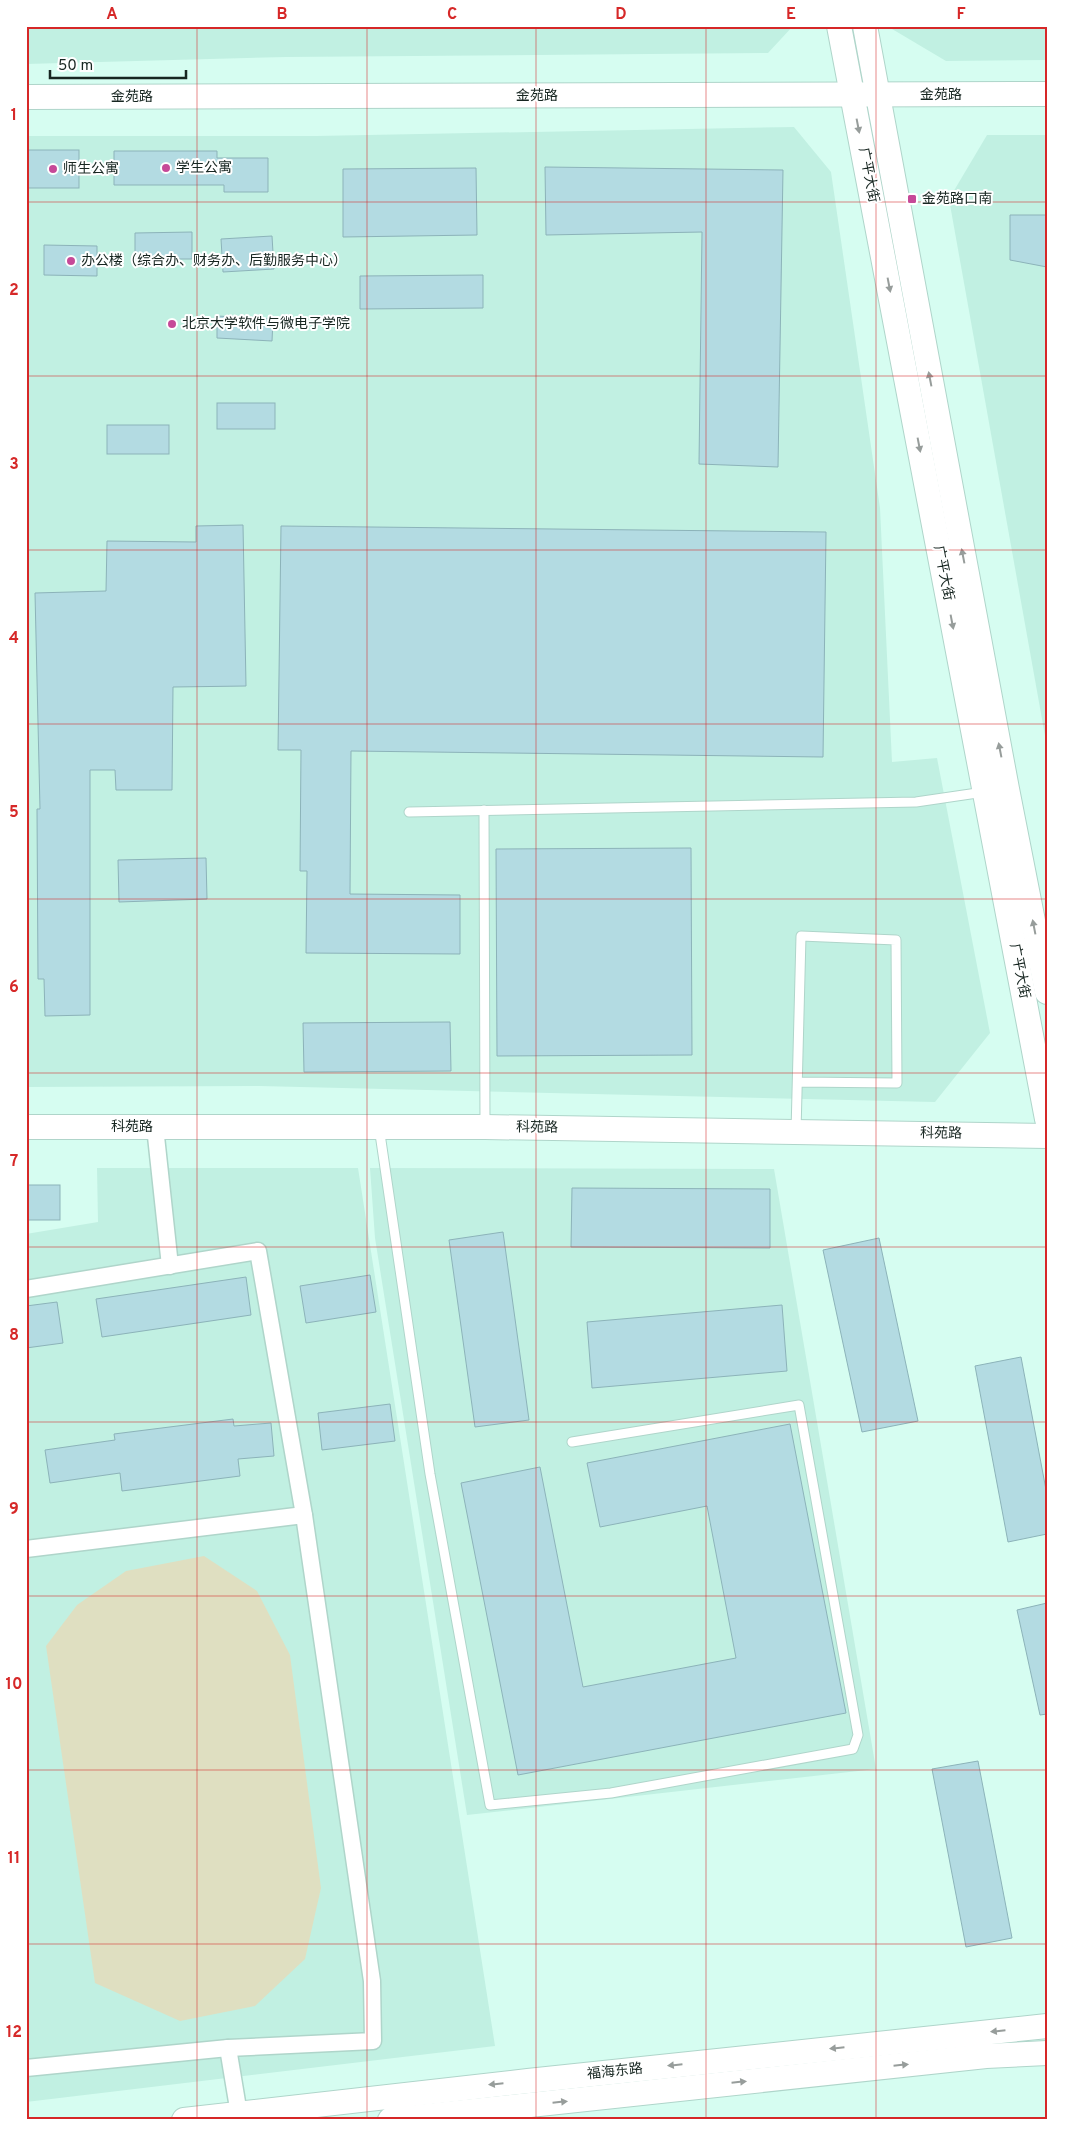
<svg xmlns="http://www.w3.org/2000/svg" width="1073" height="2146" viewBox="0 0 1073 2146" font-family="Overpass,'Noto Sans SC',sans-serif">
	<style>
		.built { fill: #c1f0e2 }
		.green { fill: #dfdfc1 }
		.building { fill: #b3dbe2; stroke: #8cb3b9 }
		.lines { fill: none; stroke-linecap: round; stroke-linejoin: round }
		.lane-casing { stroke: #afd5ca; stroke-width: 11 }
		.street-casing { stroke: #afd5ca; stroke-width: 19 }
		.secondary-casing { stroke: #afd5ca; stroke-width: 26 }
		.lane { stroke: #fff; stroke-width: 9 }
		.street { stroke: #fff; stroke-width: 16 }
		.secondary { stroke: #fff; stroke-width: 24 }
		.oneway { fill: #979d9b }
		.grid { fill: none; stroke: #d62828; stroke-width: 1; stroke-opacity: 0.55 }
		.poi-dot { fill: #c64998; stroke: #fff; stroke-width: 2 }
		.labels { text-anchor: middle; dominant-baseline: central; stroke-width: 4; stroke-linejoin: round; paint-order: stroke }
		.street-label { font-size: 14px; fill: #172621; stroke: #fff }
		.poi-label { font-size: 14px; fill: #172621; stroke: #fff; text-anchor: start }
		.neatline { fill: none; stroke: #d62828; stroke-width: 2 }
		.grid-label { font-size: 16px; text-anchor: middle; font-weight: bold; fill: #d62828 }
	</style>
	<rect width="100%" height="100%" fill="#d6fdf1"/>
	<g class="built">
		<polygon points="26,26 793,26 768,53 286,57 26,64"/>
		<polygon points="887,26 1047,26 1047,60 946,61"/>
		<polygon points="794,127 831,172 880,508 892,762 937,758 990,1033 935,1102 259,1086 26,1087 26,136 316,136"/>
		<polygon points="987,135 1047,135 1047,747 949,199"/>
		<polygon points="97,1168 358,1168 495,2046 26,2102 26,1234 98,1222"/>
		<polygon points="370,1168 774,1169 876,1769 467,1815 375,1238"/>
	</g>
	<polygon class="green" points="204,1556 257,1591 290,1655 321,1888 305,1959 255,2006 180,2021 95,1983 46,1646 77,1605 126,1571"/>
	<g class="building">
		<rect x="26" y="150" width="53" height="38"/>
		<polygon points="114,151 217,151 217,158 268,158 268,192 224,192 224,185 114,185"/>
		<polygon points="545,167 783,170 778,467 699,464 702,232 546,235"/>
		<polygon points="476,168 477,235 343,237 343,169"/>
		<polygon points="1010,215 1047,215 1047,267 1010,260"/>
		<polygon points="192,232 192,259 135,259 135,233"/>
		<polygon points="272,236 274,269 223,272 221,239"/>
		<polygon points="44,245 97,246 97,276 44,275"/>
		<polygon points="483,275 483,308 360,309 360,276"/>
		<polygon points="217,316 273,319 272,341 217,338"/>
		<rect x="217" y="403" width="58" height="26"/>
		<rect x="107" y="425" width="62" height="29"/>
		<polygon points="243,525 246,686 173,687 172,790 116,790 115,770 90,770 90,1015 45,1016 44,979 38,979 37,809 40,809 35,593 106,591 107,541 196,542 196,526"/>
		<polygon points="281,526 826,532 823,757 351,751 350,894 460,895 460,954 306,953 307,871 300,871 301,750 278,750"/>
		<polygon points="691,848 692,1055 497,1056 496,849"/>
		<polygon points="206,858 207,899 119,902 118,860"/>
		<polygon points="450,1022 451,1071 304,1072 303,1023"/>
		<rect x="26" y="1185" width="34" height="35"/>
		<polygon points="572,1188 770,1189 770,1248 571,1247"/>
		<polygon points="503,1232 529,1420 475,1427 449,1240"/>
		<polygon points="879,1238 918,1421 862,1432 823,1250"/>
		<polygon points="370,1275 376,1312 306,1323 300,1286"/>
		<polygon points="246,1277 251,1315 102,1337 96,1299"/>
		<polygon points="57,1302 63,1343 26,1348 26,1306"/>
		<polygon points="782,1305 787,1371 592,1388 587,1322"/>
		<polygon points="1021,1357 1047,1495 1047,1534 1008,1542 975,1366"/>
		<polygon points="390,1404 395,1441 322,1450 318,1413"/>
		<polygon points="233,1419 234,1426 271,1423 274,1456 238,1459 240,1476 122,1491 120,1473 50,1483 45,1450 115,1440 114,1434"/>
		<polygon points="790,1424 846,1713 518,1775 461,1483 540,1467 583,1687 736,1658 707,1506 600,1527 587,1463"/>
		<polygon points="1047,1603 1047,1714 1040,1715 1017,1610"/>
		<polygon points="978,1761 1012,1938 966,1947 932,1769"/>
	</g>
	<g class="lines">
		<defs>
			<g id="lane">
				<polyline points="484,810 485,1125"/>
				<polyline points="409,812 916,802 984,792"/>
				<polyline points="379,1127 430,1474 490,1805 611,1793 853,1749 858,1735 799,1405 572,1442"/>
				<polyline points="796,1132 801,936 896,940 897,1083 798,1082"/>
			</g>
			<g id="street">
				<polyline points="155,1127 170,1266"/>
				<polyline points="26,1289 258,1251 304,1515 372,1981 373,2041 228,2048 26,2068"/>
				<polyline points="26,1549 304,1515"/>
				<polyline points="228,2048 239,2114"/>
			</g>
			<g id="secondary">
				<polyline points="839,26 1047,1119"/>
				<polyline points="865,26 1007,789 1047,992"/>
				<polyline points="26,97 1047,94"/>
				<polyline points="26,1127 485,1127 1047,1136"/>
				<polyline points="184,2120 528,2081 1047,2026"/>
				<polyline points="390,2120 986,2056 1047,2053"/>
			</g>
		</defs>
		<use href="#lane" class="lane-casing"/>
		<use href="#street" class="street-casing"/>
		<use href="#secondary" class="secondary-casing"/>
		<use href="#lane" class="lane"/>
		<use href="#street" class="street"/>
		<use href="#secondary" class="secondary"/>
	</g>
	<defs><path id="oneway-solid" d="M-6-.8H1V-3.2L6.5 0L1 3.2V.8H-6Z" transform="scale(1.25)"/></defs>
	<g class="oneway">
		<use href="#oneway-solid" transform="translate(858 126) rotate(79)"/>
		<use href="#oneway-solid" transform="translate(889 285) rotate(79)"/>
		<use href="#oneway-solid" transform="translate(930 379) rotate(-101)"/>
		<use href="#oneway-solid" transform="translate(919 445) rotate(79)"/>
		<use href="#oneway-solid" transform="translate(963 556) rotate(-101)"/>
		<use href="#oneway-solid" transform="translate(952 622) rotate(79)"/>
		<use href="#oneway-solid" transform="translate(1000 750) rotate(-101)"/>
		<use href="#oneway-solid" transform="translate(1034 927) rotate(-101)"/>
		<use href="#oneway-solid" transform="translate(998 2031) rotate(174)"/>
		<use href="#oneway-solid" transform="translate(837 2048) rotate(174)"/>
		<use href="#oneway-solid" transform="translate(675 2065) rotate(174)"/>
		<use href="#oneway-solid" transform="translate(901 2065) rotate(-6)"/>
		<use href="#oneway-solid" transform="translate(739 2082) rotate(-6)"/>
		<use href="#oneway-solid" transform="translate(496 2084) rotate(174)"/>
		<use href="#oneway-solid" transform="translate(560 2102) rotate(-6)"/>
	</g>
	<path class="grid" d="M197,26V2120M367,26V2120M536,26V2120M706,26V2120M876,26V2120M26,202H1047M26,376H1047M26,550H1047M26,724H1047M26,899H1047M26,1073H1047M26,1247H1047M26,1422H1047M26,1596H1047M26,1770H1047M26,1944H1047"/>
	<g class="poi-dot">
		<circle cx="166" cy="168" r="5"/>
		<circle cx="53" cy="169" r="5"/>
		<rect x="907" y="194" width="10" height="10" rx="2.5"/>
		<circle cx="71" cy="261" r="5"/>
		<circle cx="172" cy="324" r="5"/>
	</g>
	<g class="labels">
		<g class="street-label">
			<text x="941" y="95">金苑路</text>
			<text x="537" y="96">金苑路</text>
			<text x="132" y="97">金苑路</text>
			<text transform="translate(868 175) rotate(79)">广平大街</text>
			<text transform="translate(943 573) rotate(79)">广平大街</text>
			<text transform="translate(1019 971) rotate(79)">广平大街</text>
			<text x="132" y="1127">科苑路</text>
			<text transform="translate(537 1128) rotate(1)">科苑路</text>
			<text transform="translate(941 1134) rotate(1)">科苑路</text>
			<text transform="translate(615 2072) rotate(-6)">福海东路</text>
		</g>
		<g class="poi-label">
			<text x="176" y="168">学生公寓</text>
			<text x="63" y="169">师生公寓</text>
			<text x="922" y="199">金苑路口南</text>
			<text x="81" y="261">办公楼（综合办、财务办、后勤服务中心）</text>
			<text x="182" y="324">北京大学软件与微电子学院</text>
		</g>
	</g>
	<rect width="1073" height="2146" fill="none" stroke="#ffffff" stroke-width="55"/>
	<path d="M50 70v8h136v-8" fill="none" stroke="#172621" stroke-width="2.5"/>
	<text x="58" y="70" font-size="15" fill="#172621" stroke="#ffffff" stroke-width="4" paint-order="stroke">50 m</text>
	<rect x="28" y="28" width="1018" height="2090" class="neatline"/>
	<g class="grid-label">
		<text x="112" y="19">A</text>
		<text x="282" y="19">B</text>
		<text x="452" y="19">C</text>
		<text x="621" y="19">D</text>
		<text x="791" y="19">E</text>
		<text x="961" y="19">F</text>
		<text x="14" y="120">1</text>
		<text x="14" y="295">2</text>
		<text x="14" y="469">3</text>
		<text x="14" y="643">4</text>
		<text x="14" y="817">5</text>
		<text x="14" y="992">6</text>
		<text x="14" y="1166">7</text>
		<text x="14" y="1340">8</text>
		<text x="14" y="1514">9</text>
		<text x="14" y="1689">10</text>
		<text x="14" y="1863">11</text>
		<text x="14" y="2037">12</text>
	</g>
</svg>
